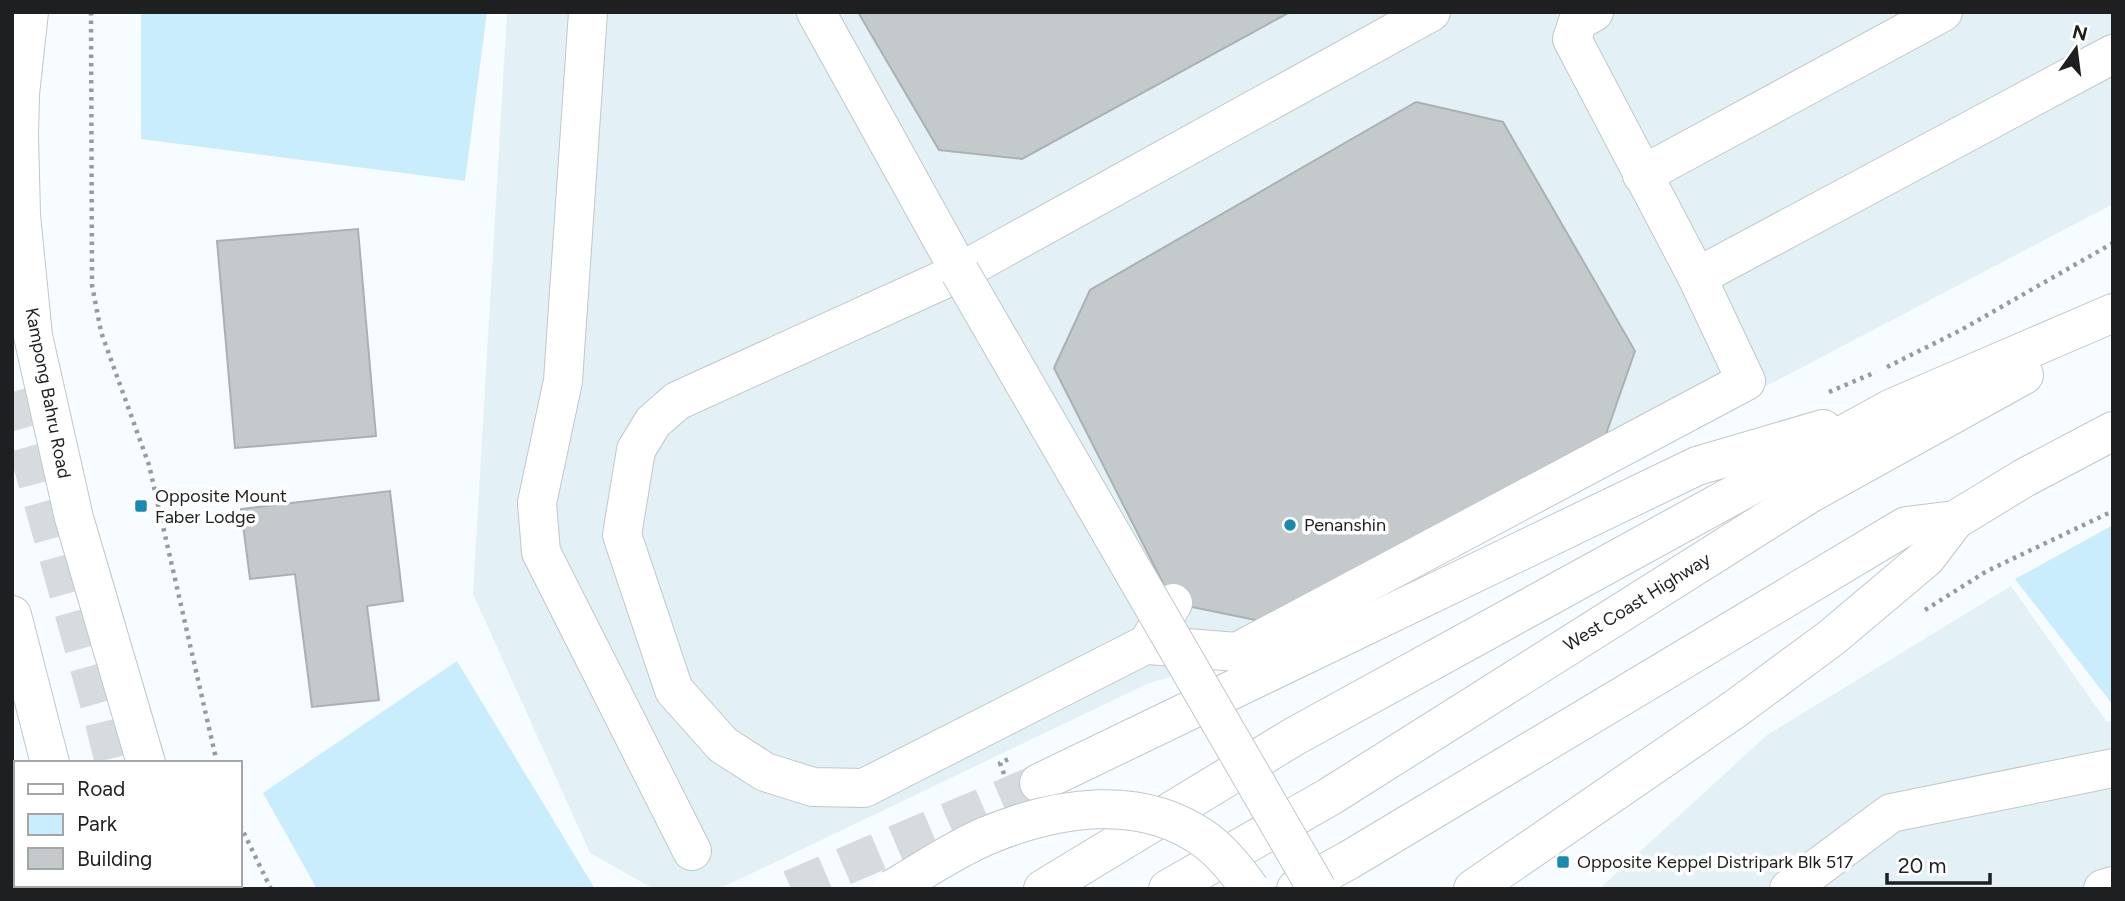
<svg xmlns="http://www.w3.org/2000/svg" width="2125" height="901" viewBox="0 0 2125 901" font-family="Figtree,sans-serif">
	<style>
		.built { fill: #e3f1f7 }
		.green { fill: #caedfd }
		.building { fill: #c4c9cc; stroke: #abb1b3; stroke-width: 2 }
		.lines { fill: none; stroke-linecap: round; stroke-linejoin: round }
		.major-tunnel { stroke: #d5dbde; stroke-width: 38; stroke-dasharray: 38 19; stroke-linecap: butt }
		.highway-tunnel { stroke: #d5dbde; stroke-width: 38; stroke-dasharray: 38 19; stroke-linecap: butt }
		.minor-casing { stroke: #c2c7c9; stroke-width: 40 }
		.major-casing { stroke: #c2c7c9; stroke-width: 40 }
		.highway-casing { stroke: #c2c7c9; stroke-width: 40 }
		.path { stroke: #979b9d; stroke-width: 4.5; stroke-dasharray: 3.5 5; stroke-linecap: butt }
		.minor { stroke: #fff; stroke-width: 38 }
		.major { stroke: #fff; stroke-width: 38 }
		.highway { stroke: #fff; stroke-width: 38 }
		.minor-bridge-casing { stroke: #c2c7c9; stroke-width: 40; stroke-linecap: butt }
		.highway-bridge-casing { stroke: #c2c7c9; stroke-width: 40; stroke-linecap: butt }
		.minor-bridge { stroke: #fff; stroke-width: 38 }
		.highway-bridge { stroke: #fff; stroke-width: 38 }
		.poi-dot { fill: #1a89af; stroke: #fff; stroke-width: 2.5 }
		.labels { text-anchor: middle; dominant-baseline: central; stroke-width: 7; stroke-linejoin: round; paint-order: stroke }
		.street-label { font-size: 18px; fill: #1d1f20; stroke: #fff }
		.poi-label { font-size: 18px; fill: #1d1f20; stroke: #fff; text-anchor: start }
	</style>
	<rect width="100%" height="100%" fill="#f6fcff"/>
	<g class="built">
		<polygon points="507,12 2113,12 2113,204 1515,518 1240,657 1149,683 719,889 654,889 590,853 473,594"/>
		<polygon points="2011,586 2107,722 2113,720 2113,889 1599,889 1767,735"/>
	</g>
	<g class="green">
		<polygon points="141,12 487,12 465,181 141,139"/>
		<polygon points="2113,525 2113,705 2015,579"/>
		<polygon points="457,661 595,889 317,889 263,793"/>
	</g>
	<g class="building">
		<polygon points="858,12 1290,12 1022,159 939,150"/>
		<polygon points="1416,102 1503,122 1635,351 1606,434 1260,621 1173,603 1054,368 1090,290"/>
		<polygon points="358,229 376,436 235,448 217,241"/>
		<polygon points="390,491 403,601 367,606 379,700 312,707 295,574 250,579 241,509"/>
	</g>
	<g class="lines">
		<g class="major-tunnel">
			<polyline points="12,392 102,714 114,763"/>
			<polyline points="142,885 143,889"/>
		</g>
		<polyline class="highway-tunnel" points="791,889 1039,783"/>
		<defs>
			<g id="minor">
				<polyline points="588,12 563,381 537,503 541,552 692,851"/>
				<polyline points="816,12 960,272"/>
				<polyline points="1642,175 1943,12"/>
				<polyline points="1697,277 2113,54"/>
				<polyline points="1173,603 1147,644 864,788 813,787 765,772 723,745 674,690 622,535 636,450 653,422 677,401 960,272 1431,12"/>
				<polyline points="1149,645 1237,652 1746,381 1697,277 1572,39 1578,21 1594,12"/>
				<polyline points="1789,889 1891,813 2113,768"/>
				<polyline points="2103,889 2113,886"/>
			</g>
			<g id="major">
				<polyline points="29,12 20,94 19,135 21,215 33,336 74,518 146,763"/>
				<polyline points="12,615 50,763"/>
				<polyline points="86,885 87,889"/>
				<polyline points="181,885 182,889"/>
			</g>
			<g id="highway">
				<polyline points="1039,783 1697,466 1823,429"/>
				<polyline points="1043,889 1295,736 1892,408 2113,313"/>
				<polyline points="1168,889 1329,797 1809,494 2024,375"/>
				<polyline points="1296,889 1349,860 1906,526 1955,520 2024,478 2113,431"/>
				<polyline points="1473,889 1735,709 1831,638 1926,558 1955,520"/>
			</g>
		</defs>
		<use href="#minor" class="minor-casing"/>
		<use href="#major" class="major-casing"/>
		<use href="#highway" class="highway-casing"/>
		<g class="path">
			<polyline points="91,12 92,285 101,332 149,465 217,763"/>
			<polyline points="1887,367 1961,330 2113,243"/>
			<polyline points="1829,392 1876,372"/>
			<polyline points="1925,610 1987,571 2113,511"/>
			<polyline points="1004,774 1000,763 1011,758"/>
			<polyline points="240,825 271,889"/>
		</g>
		<use href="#minor" class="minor"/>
		<use href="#major" class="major"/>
		<use href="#highway" class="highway"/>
		<defs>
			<polyline id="minor-bridge" points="960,272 1317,889"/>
			<path id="highway-bridge" d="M892,889C923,871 953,850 986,836C1055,807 1142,792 1207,841C1224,854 1238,872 1250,889"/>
		</defs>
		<use href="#minor-bridge" class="minor-bridge-casing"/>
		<use href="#highway-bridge" class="highway-bridge-casing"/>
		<use href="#minor-bridge" class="minor-bridge"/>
		<use href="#highway-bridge" class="highway-bridge"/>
	</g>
	<g class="poi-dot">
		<rect x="134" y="499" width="14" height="14" rx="3.5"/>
		<circle cx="1290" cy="525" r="7"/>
		<rect x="1556" y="855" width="14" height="14" rx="3.5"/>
	</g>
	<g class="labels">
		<g class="street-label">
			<text transform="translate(48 393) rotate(79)">Kampong Bahru Road</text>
			<text transform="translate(1637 602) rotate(-32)">West Coast Highway</text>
		</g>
		<g class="poi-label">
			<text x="155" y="496">Opposite Mount<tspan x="155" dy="21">Faber Lodge</tspan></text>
			<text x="1304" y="525">Penanshin</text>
			<text x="1577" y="862">Opposite Keppel Distripark Blk 517</text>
		</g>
	</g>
	<rect width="2125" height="901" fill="none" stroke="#1d1f20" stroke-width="28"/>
	<rect x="14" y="761" width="228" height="126" fill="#ffffff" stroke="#a5a5a6" stroke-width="2"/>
	<rect x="28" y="784" width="35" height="10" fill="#ffffff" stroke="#a5a5a6" stroke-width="2"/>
	<text x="77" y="796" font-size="21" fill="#1d1f20">Road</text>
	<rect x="28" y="814" width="35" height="21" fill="#caedfd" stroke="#a5a5a6" stroke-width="2"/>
	<text x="77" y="831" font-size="21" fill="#1d1f20">Park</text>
	<rect x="28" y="848" width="35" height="21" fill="#c4c9cc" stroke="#a5a5a6" stroke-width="2"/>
	<text x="77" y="866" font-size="21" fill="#1d1f20">Building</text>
	<g transform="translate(2076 49) rotate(14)" stroke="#ffffff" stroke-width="5" paint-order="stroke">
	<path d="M0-5L12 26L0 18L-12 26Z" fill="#1d1f20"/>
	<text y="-10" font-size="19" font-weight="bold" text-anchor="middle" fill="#1d1f20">N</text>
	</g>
	<path d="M1887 873v10h103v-10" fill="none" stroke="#1d1f20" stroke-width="3.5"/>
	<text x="1898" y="873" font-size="21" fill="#1d1f20" stroke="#ffffff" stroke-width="5" paint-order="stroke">20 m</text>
</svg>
